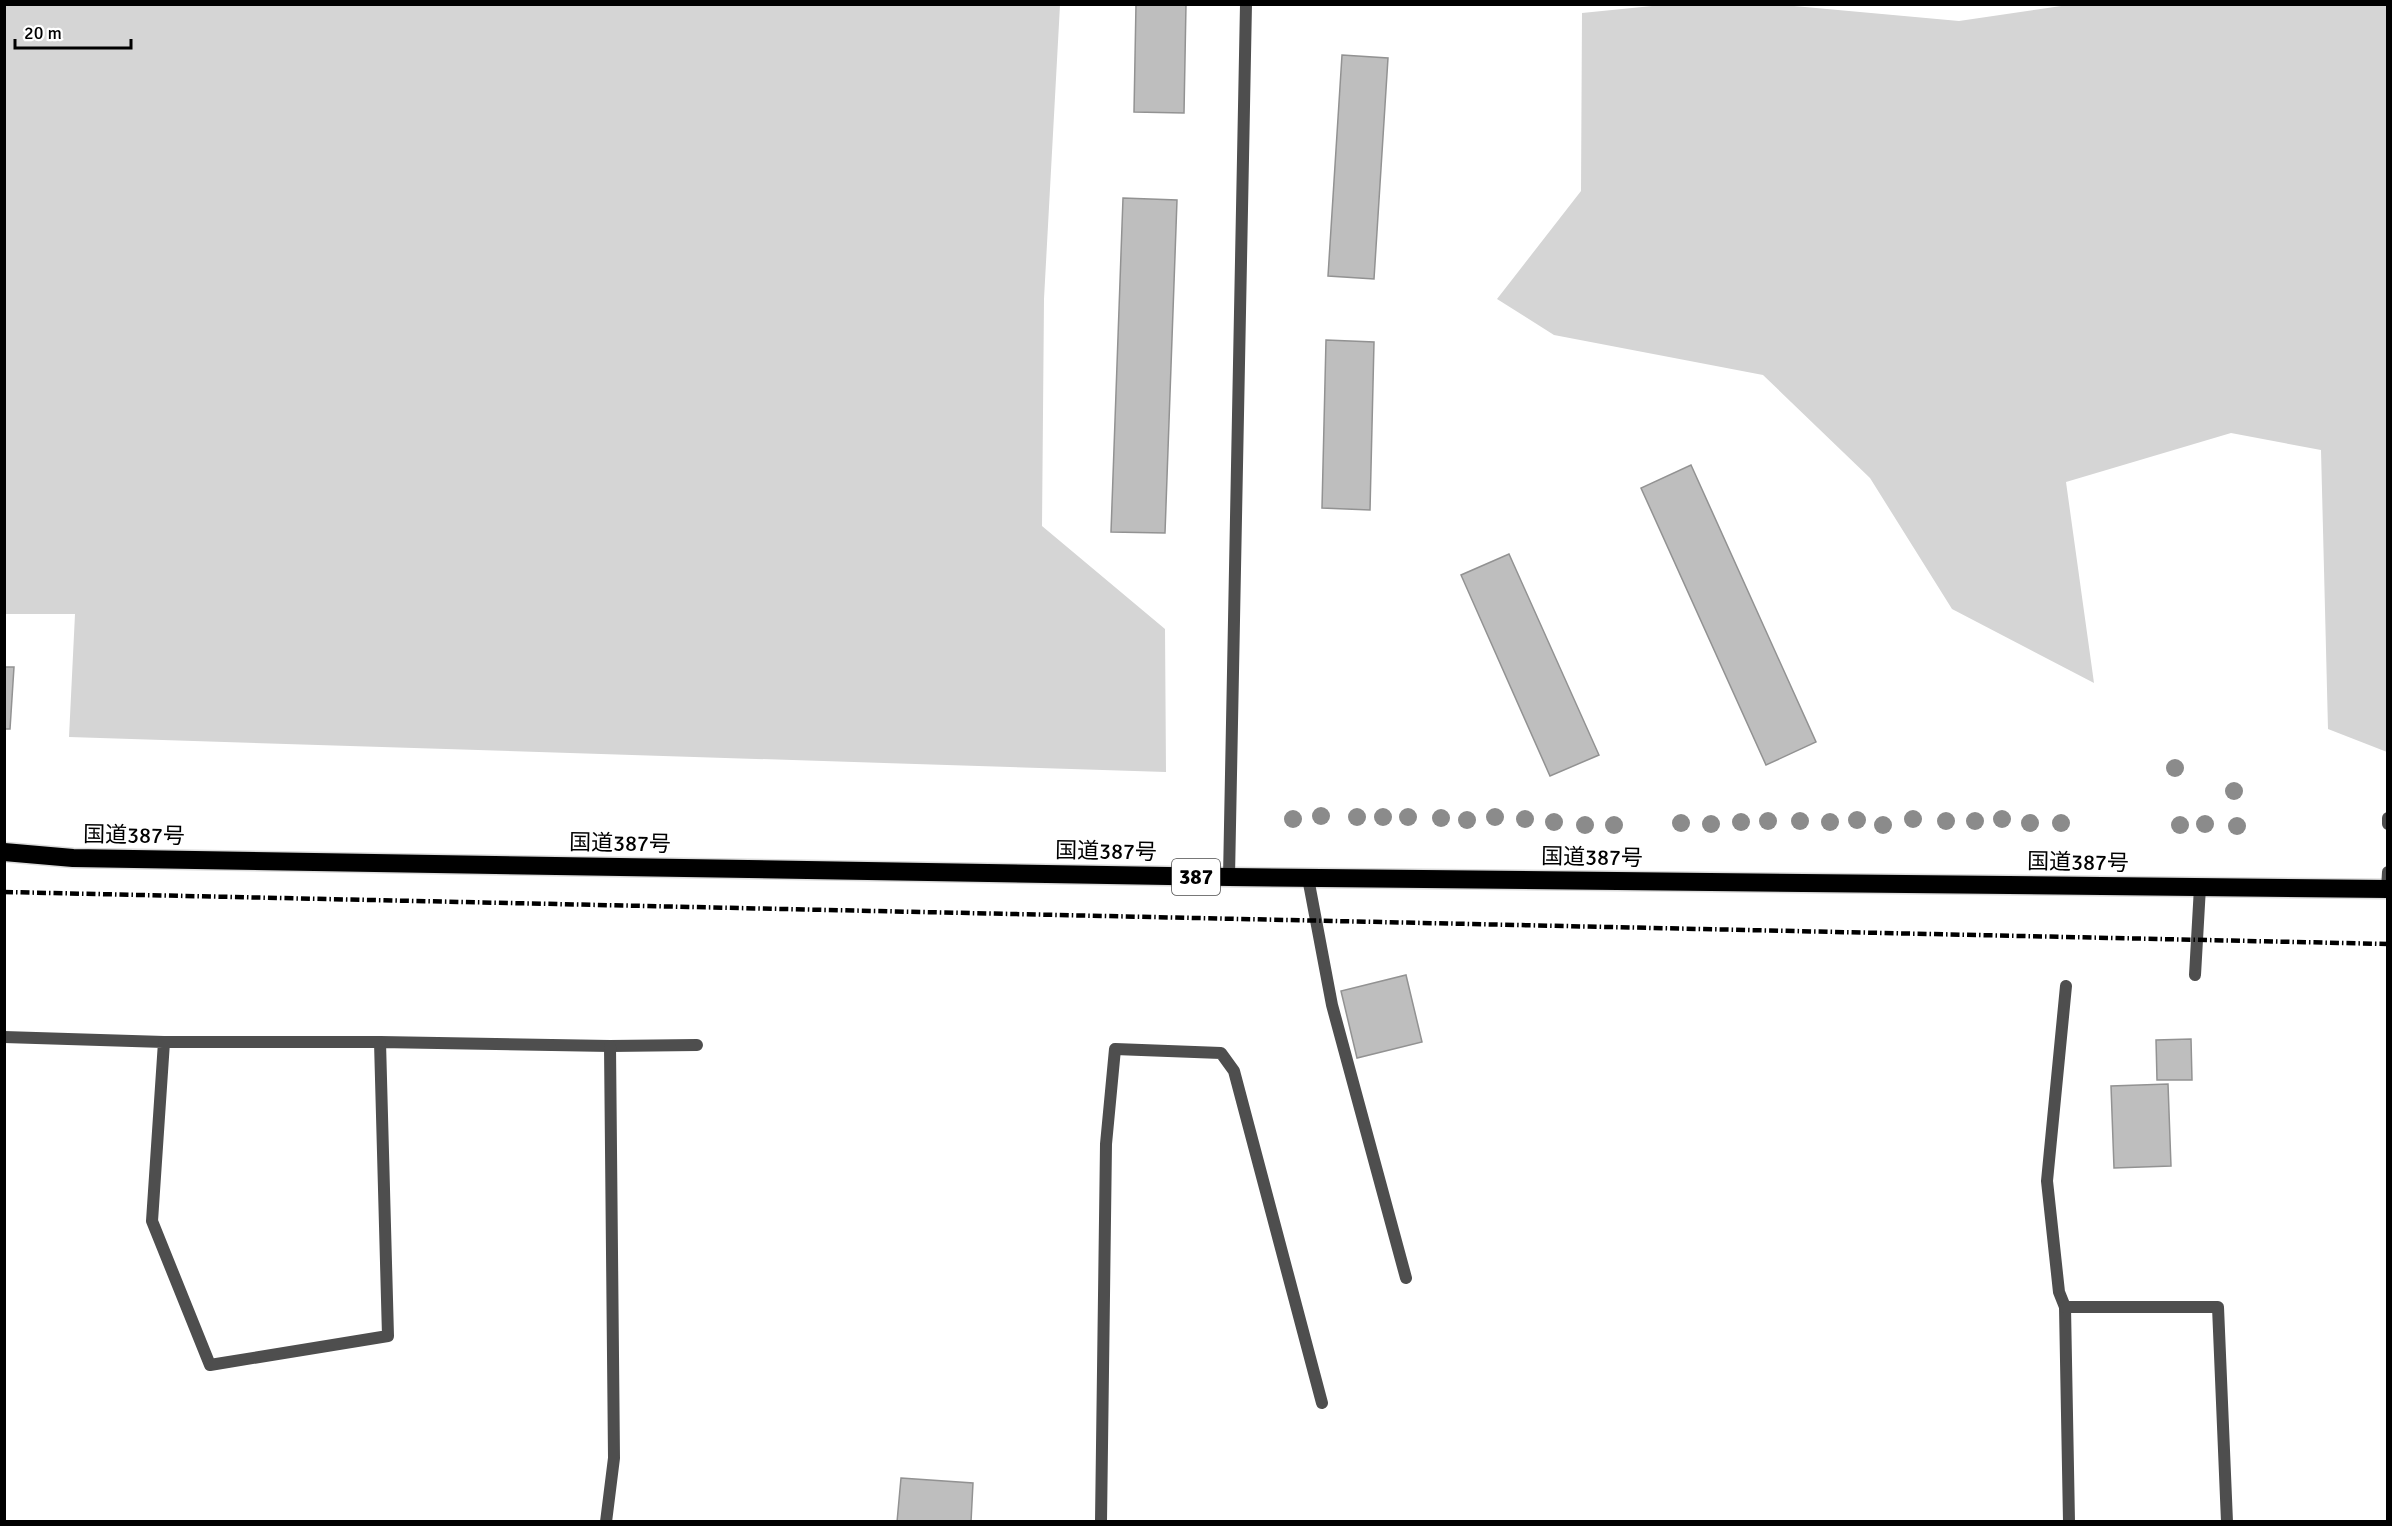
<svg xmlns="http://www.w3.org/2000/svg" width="2392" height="1526" viewBox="0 0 2392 1526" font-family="Signika,'Noto Sans JP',sans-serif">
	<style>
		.green { fill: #d5d5d5 }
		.building { fill: #bebebe; stroke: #929292; stroke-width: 1.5 }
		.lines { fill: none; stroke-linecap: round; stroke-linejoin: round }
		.highway-casing { stroke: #dbdbdb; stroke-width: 21 }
		.lane { stroke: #4e4e4e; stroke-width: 12 }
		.street { stroke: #4e4e4e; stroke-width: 12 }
		.highway { stroke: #000; stroke-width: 18 }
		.rail { stroke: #000; stroke-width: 4.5; stroke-dasharray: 9 3 1.5 3; stroke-linecap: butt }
		.tree { fill: #8b8b8b }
		.labels { text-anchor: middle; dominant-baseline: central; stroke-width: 4.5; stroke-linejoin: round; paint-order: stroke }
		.shield { fill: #fff; stroke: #4c4c4c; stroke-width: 1.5 }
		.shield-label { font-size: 21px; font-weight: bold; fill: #000 }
		.street-label { font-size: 22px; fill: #000; stroke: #fff }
	</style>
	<rect width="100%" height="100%" fill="#fff"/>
	<g class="green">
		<polygon points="4,5 1060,5 1044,299 1042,526 1165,629 1166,772 69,737 75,614 5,614"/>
		<polygon points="1662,5 1783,5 1959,21 2075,4 2387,5 2387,752 2328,729 2321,450 2231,433 2066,482 2094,683 1952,609 1870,478 1763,375 1554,335 1497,299 1581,191 1582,13"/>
	</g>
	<g class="building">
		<polygon points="1136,4 1186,4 1184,113 1134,112"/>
		<polygon points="1342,55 1388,58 1374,279 1328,276"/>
		<polygon points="1123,198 1177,200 1165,533 1111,532"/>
		<polygon points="1326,340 1374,342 1370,510 1322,508"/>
		<polygon points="1691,465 1816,742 1766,765 1641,488"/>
		<polygon points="1509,554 1599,755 1550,776 1461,575"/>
		<polygon points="4,667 14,667 10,729 4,729"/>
		<polygon points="1406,975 1422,1042 1357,1058 1341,991"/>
		<polygon points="2191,1039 2192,1080 2157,1080 2156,1040"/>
		<polygon points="2168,1084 2171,1166 2114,1168 2111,1086"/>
		<polygon points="901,1478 973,1483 971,1522 897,1522"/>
	</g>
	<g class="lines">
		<defs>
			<polyline id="highway" points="4,852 73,858 1229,877 2388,889"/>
		</defs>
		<use href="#highway" class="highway-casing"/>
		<g class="lane">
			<polyline points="2388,818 2388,824"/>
			<polyline points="1229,877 1246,4"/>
			<polyline points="2387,889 2388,872"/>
		</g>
		<g class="street">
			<polyline points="1308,878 1332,1005 1406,1278"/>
			<polyline points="2195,975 2200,887"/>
			<polyline points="2066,986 2047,1181 2059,1292 2065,1307 2069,1522"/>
			<polyline points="4,1037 164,1042 152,1221 210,1365 388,1336 380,1042 610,1046 697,1045"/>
			<polyline points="164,1042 380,1042"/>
			<polyline points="2065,1307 2218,1307 2227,1522"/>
			<polyline points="606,1522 614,1458 610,1046"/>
			<polyline points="1101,1522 1106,1144 1115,1049 1221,1053 1234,1071 1322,1403"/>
		</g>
		<use href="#highway" class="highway"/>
		<polyline class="rail" points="4,892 2388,944"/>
	</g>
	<g class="tree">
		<circle cx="2175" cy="768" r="9"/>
		<circle cx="2234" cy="791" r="9"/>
		<circle cx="1321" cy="816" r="9"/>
		<circle cx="1357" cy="817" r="9"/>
		<circle cx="1383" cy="817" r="9"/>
		<circle cx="1408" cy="817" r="9"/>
		<circle cx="1495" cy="817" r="9"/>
		<circle cx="1441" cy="818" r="9"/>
		<circle cx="1293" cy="819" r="9"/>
		<circle cx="1525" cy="819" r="9"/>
		<circle cx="1913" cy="819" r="9"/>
		<circle cx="2002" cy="819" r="9"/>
		<circle cx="1467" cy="820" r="9"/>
		<circle cx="1857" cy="820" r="9"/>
		<circle cx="1768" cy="821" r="9"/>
		<circle cx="1800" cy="821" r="9"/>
		<circle cx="1946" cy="821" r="9"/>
		<circle cx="1975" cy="821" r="9"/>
		<circle cx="1554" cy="822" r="9"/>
		<circle cx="1741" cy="822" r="9"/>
		<circle cx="1830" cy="822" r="9"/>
		<circle cx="1681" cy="823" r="9"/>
		<circle cx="2030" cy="823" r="9"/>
		<circle cx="2061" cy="823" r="9"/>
		<circle cx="1711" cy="824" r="9"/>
		<circle cx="2205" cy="824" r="9"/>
		<circle cx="1585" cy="825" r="9"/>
		<circle cx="1614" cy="825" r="9"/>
		<circle cx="1883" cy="825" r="9"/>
		<circle cx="2180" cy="825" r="9"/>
		<circle cx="2237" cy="826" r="9"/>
	</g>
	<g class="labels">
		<rect class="shield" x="1172" y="859" width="48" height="36" rx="4.5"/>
		<g class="shield-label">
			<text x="1196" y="877">387</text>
		</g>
		<g class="street-label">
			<text transform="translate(134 835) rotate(1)">国道387号</text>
			<text transform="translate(620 843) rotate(1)">国道387号</text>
			<text transform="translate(1106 851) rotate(1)">国道387号</text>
			<text transform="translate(1592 857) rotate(1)">国道387号</text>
			<text transform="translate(2078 862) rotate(1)">国道387号</text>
		</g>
	</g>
	<rect width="2392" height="1526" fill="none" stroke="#000000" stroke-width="12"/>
	<path d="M15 39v9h116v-9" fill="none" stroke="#000000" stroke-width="3"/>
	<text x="24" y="39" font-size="18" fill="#000000" stroke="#ffffff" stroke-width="4.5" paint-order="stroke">20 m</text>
</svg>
